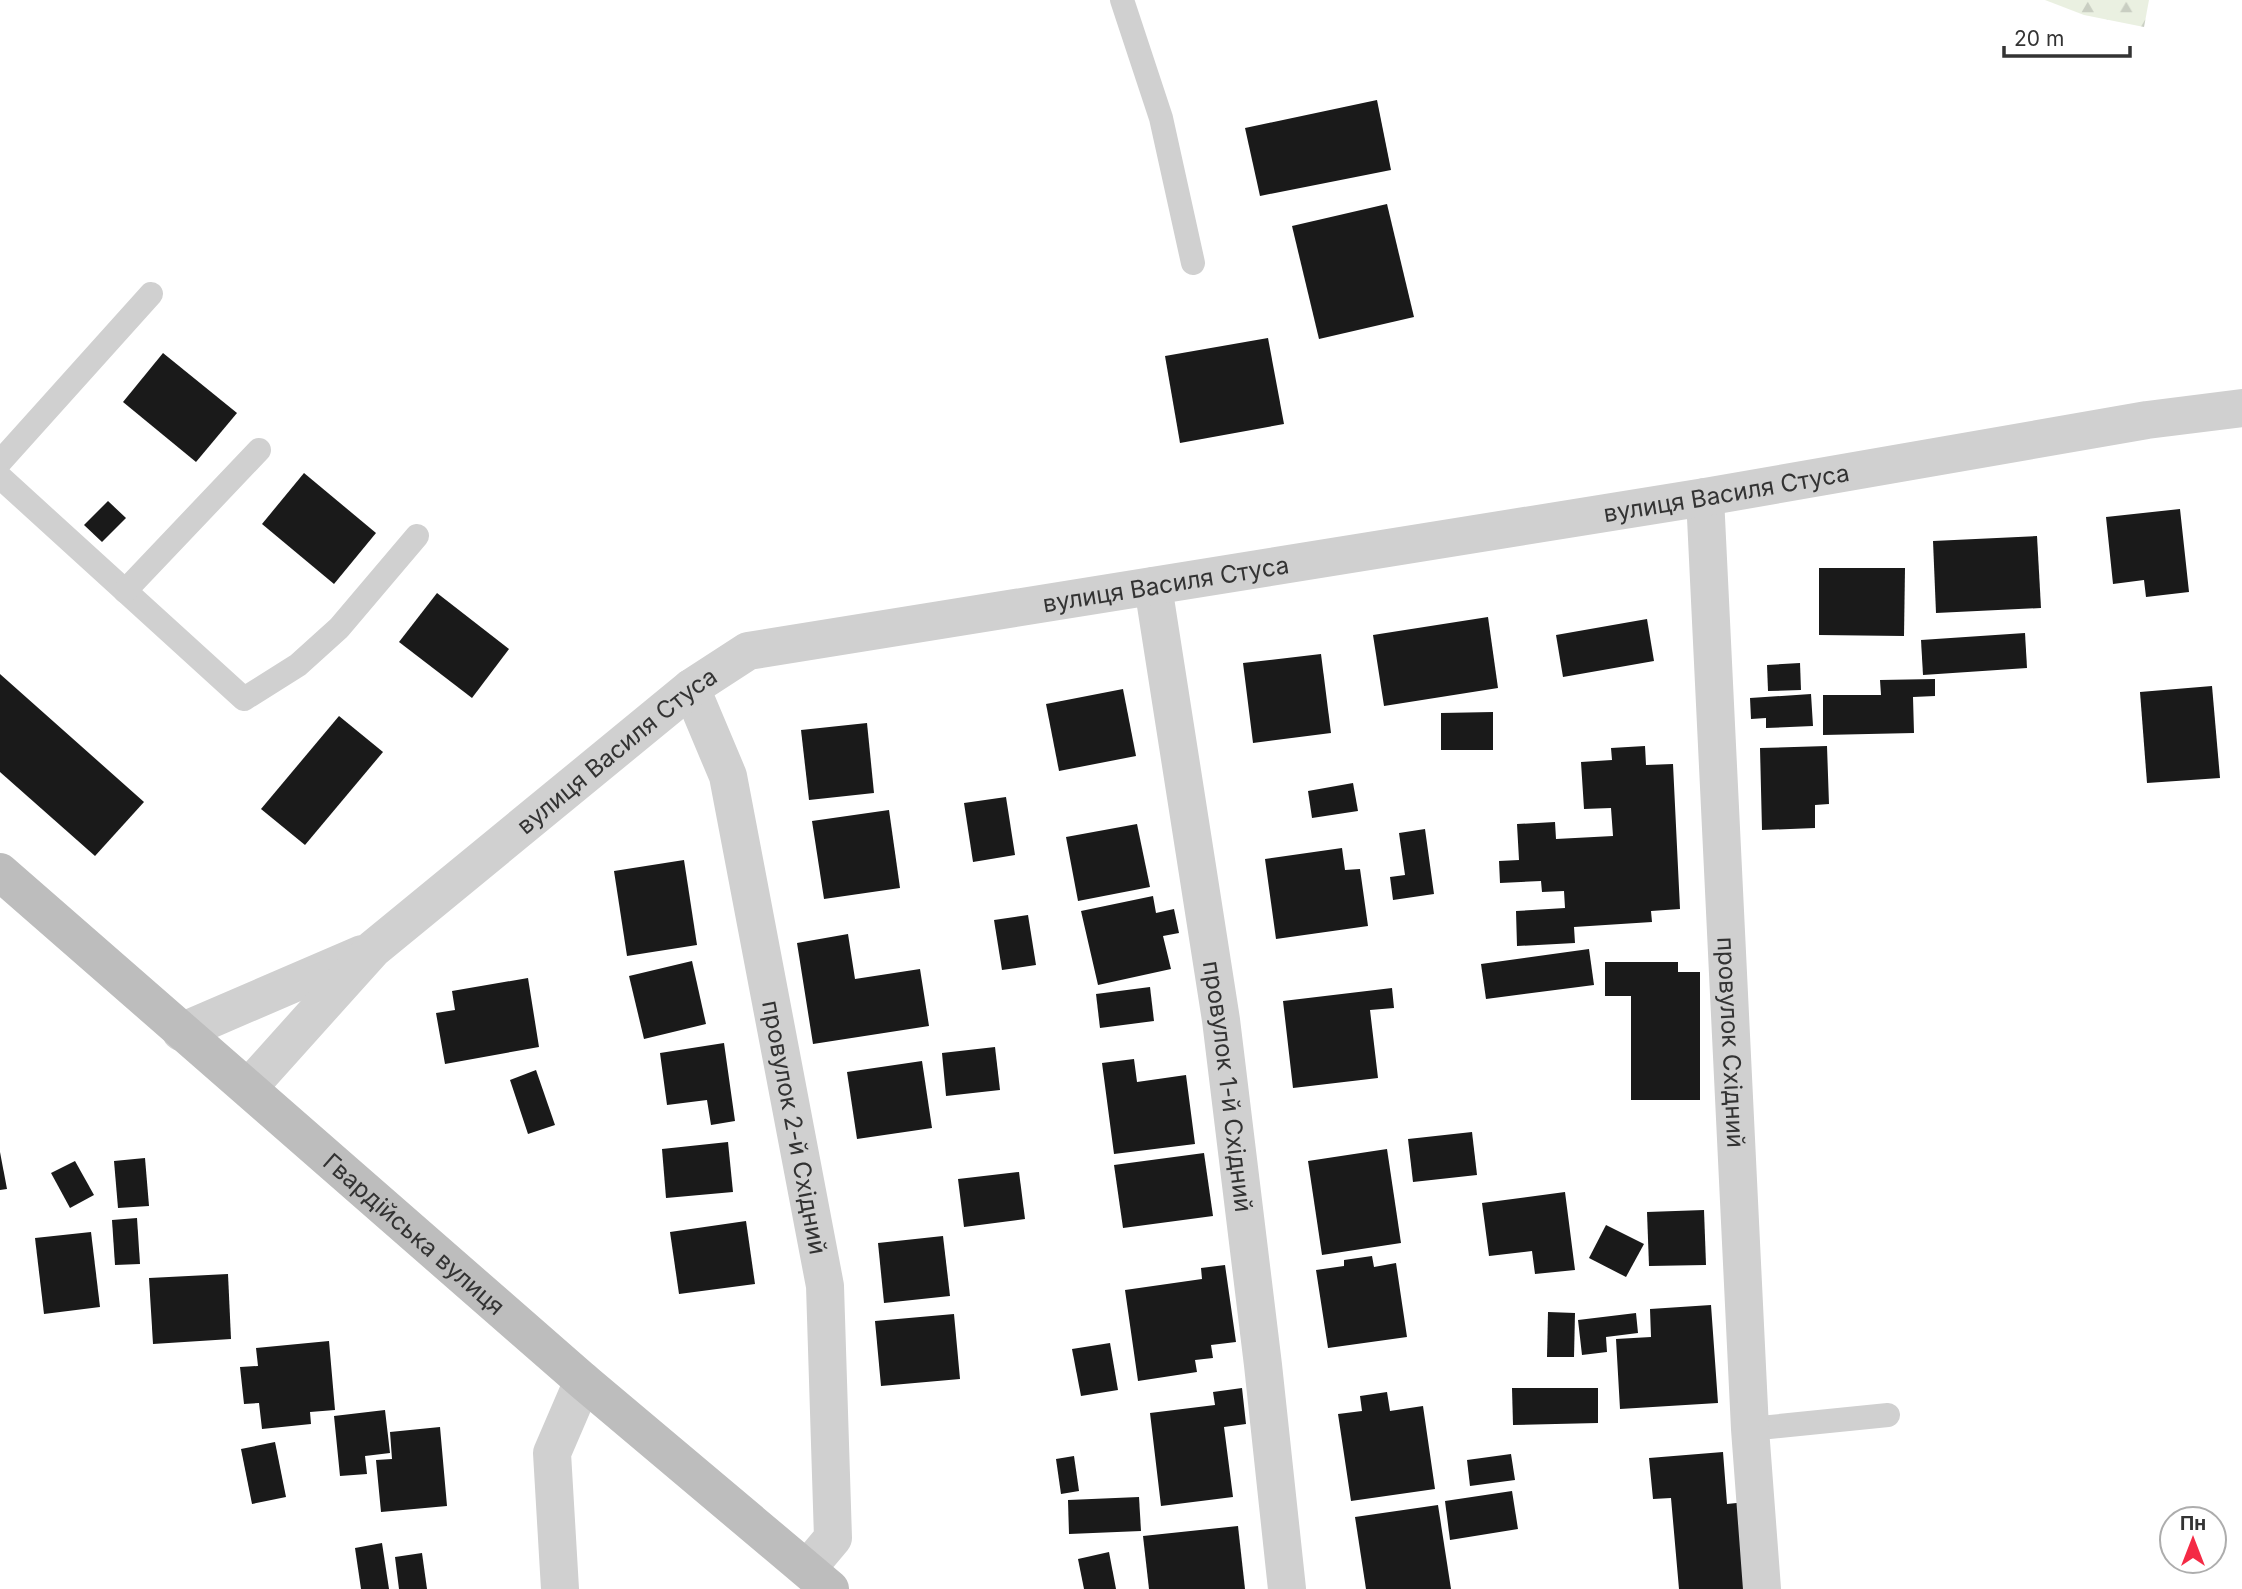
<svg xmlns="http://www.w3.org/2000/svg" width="2242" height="1589" viewBox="0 0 2242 1589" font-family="Inter,sans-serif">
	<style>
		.forest { fill: url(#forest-firs) }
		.building { fill: #1a1a1a }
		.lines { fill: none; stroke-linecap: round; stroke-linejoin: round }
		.lane { stroke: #d0d0d0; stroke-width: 24 }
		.street { stroke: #d0d0d0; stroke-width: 38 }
		.secondary { stroke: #bdbdbd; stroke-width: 38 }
		.labels { text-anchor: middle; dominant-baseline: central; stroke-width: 7; stroke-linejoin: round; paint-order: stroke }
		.street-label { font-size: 24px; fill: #333; stroke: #fff }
	</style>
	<defs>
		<pattern id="forest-firs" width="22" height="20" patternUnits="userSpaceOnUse" patternTransform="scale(1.75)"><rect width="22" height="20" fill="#eaf0e1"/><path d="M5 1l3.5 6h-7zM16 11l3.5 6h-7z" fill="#c9cec2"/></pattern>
	</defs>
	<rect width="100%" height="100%" fill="#fff"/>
	<polygon class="forest" points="2045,0 2149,0 2144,27 2084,15"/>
	<g class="building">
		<polygon points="1377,100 1391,170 1260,196 1245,128"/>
		<polygon points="1387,204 1414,317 1319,339 1292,226"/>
		<polygon points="1268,338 1284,424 1180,443 1165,356"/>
		<polygon points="163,353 237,413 196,462 123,402"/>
		<polygon points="304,473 376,533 334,584 262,524"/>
		<polygon points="108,501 126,518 102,542 84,525"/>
		<polygon points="2180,509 2189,592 2146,597 2144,580 2113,584 2106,517"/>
		<polygon points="2037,536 2041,608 1936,613 1933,541"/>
		<polygon points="1819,568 1905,568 1904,636 1819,635"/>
		<polygon points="437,593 509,649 472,698 399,642"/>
		<polygon points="1488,617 1498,688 1384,706 1373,635"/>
		<polygon points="1647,619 1654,661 1563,677 1556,635"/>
		<polygon points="2025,633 2027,668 1923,675 1921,640"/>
		<polygon points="1321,654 1331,733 1253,743 1243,663"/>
		<polygon points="1800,663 1801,690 1768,691 1767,665"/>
		<polygon points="0,674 144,802 95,856 0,772"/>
		<polygon points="1935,679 1935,696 1913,697 1914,733 1823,735 1823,695 1881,695 1880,680"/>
		<polygon points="2212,686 2220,778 2147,783 2140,692"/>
		<polygon points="1123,689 1136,756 1059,771 1046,704"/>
		<polygon points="1811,694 1813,726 1766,728 1766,718 1751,719 1750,698"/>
		<polygon points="1493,712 1493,750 1441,750 1441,713"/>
		<polygon points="339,716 383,752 305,845 261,809"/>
		<polygon points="867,723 874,793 809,800 801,730"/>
		<polygon points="1645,746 1646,765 1673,764 1680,909 1651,911 1652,922 1574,927 1575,943 1517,946 1516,911 1565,908 1564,891 1542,892 1541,881 1500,883 1499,861 1519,860 1517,824 1555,822 1556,839 1613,836 1611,808 1584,809 1581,762 1612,760 1611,748"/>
		<polygon points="1827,746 1829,804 1815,805 1815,828 1762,830 1760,748"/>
		<polygon points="1353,783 1358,811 1312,818 1308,791"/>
		<polygon points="1006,797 1015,855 973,862 964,803"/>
		<polygon points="889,810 900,888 824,899 812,821"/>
		<polygon points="1137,824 1150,887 1078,901 1066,837"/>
		<polygon points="1425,829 1434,894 1393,900 1390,877 1405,875 1399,833"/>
		<polygon points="1342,848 1345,870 1360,869 1368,926 1276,939 1265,859"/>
		<polygon points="684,860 697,945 627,956 614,871"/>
		<polygon points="1153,896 1156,913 1174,909 1179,933 1163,936 1171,969 1098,985 1081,911"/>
		<polygon points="1028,915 1036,965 1002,970 994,920"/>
		<polygon points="848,934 855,979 920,969 929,1026 813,1044 797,943"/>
		<polygon points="1589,949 1594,985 1486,999 1481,964"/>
		<polygon points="692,961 706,1024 644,1039 629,976"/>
		<polygon points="1605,962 1678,962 1678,972 1700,972 1700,1100 1631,1100 1631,996 1605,996"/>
		<polygon points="528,978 539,1047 445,1064 436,1013 455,1010 452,991"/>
		<polygon points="1150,987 1154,1021 1100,1028 1096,994"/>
		<polygon points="1392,988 1394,1008 1370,1010 1378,1078 1293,1088 1283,1001"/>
		<polygon points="724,1043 735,1121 711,1125 707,1100 667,1105 660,1053"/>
		<polygon points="995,1047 1000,1090 946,1096 942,1053"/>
		<polygon points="1134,1059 1137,1082 1186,1075 1195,1144 1114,1154 1102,1063"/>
		<polygon points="922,1061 932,1128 857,1139 847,1072"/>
		<polygon points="536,1070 555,1125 528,1134 510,1080"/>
		<polygon points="1472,1132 1477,1175 1413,1182 1408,1139"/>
		<polygon points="728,1142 733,1192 666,1198 662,1149"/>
		<polygon points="1387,1149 1401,1243 1322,1255 1308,1161"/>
		<polygon points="0,1152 7,1189 0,1190"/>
		<polygon points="1204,1153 1213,1216 1123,1228 1114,1165"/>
		<polygon points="145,1158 149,1206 118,1208 114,1161"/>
		<polygon points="75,1161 94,1195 70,1208 51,1173"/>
		<polygon points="1019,1172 1025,1219 964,1227 958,1179"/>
		<polygon points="1565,1192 1575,1270 1535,1274 1532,1251 1489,1256 1482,1203"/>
		<polygon points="1704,1210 1706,1265 1649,1266 1647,1212"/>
		<polygon points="137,1218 140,1264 115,1265 112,1220"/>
		<polygon points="746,1221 755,1284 679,1294 670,1232"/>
		<polygon points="1606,1225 1644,1244 1626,1277 1589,1258"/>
		<polygon points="91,1232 100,1307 44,1314 35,1238"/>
		<polygon points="943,1236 950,1296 884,1303 878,1243"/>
		<polygon points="1372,1256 1374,1267 1396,1263 1407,1337 1328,1348 1316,1270 1344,1266 1344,1260"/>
		<polygon points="1225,1265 1236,1342 1211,1345 1213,1358 1195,1360 1197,1372 1138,1381 1125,1290 1202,1279 1201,1268"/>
		<polygon points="228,1274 231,1339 153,1344 149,1278"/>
		<polygon points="1711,1305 1718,1403 1620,1409 1616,1339 1651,1337 1650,1309"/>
		<polygon points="1548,1312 1575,1313 1574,1357 1547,1357"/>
		<polygon points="1636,1313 1638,1333 1606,1337 1607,1352 1582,1355 1578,1320"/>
		<polygon points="954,1314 960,1379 881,1386 875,1321"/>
		<polygon points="329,1341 335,1410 310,1412 311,1424 262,1429 259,1403 244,1404 240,1367 258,1366 256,1348"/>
		<polygon points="1110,1343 1118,1390 1081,1396 1072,1349"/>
		<polygon points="1242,1388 1246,1424 1224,1427 1233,1497 1161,1506 1150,1413 1215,1405 1213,1392"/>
		<polygon points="1512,1388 1598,1388 1598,1423 1513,1425"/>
		<polygon points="1387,1392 1390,1411 1423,1406 1435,1489 1351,1501 1338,1414 1362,1411 1360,1396"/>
		<polygon points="385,1410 390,1453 365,1456 367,1474 340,1476 334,1416"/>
		<polygon points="440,1427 447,1506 381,1512 376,1460 392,1459 390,1432"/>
		<polygon points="275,1442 286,1497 252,1504 241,1449"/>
		<polygon points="1723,1452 1727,1504 1746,1502 1753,1589 1679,1589 1671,1498 1653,1499 1649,1458"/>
		<polygon points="1511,1454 1515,1480 1470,1486 1467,1460"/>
		<polygon points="1074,1456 1079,1491 1061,1494 1056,1459"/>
		<polygon points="1512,1491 1518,1529 1450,1540 1445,1501"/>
		<polygon points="1139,1497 1141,1531 1069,1534 1068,1500"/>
		<polygon points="1438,1505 1451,1589 1366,1589 1355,1517"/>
		<polygon points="1238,1526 1245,1589 1149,1589 1143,1536"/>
		<polygon points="382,1543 389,1589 361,1589 355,1548"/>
		<polygon points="1109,1552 1116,1589 1084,1589 1078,1559"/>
		<polygon points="422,1553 427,1589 399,1589 395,1557"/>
	</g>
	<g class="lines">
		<g class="lane">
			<polyline points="1122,0 1161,118 1193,263"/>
			<polyline points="0,462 151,294"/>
			<polyline points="0,477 244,699 298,665 339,628 417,536"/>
			<polyline points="125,591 259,450"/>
			<polyline points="1750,1429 1888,1415"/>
		</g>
		<g class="street">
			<path id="s1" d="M1705,497L1750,1429L1762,1589"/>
			<path id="s2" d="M1153,586L1221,1020L1263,1365L1287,1589"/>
			<path id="s3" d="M691,688L728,776L825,1286L833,1538L807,1569"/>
			<polyline points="181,1032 362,954"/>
			<path id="s4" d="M249,1087L373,949L691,688L748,651L1705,497L2147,420L2242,408"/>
			<polyline points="560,1589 552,1453 583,1381"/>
		</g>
		<path class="secondary" id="s5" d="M0,872L583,1381L830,1589"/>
	</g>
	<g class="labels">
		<g class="street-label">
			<text stroke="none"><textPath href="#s4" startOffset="1656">вулиця Василя Стуса</textPath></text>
			<text stroke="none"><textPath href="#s4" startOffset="1088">вулиця Василя Стуса</textPath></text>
			<text stroke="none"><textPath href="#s4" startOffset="500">вулиця Василя Стуса</textPath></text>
			<text stroke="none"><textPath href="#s1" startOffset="546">провулок Східний</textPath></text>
			<text stroke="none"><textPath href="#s2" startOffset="506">провулок 1-й Східний</textPath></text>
			<text stroke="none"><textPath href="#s3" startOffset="453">провулок 2-й Східний</textPath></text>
			<text stroke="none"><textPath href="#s5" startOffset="550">Гвардійська вулиця</textPath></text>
		</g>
	</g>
	<g transform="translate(2193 1540)"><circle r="33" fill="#ffffff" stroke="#adadad" stroke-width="2"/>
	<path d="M0-5L12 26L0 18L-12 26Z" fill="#f42a45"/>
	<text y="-10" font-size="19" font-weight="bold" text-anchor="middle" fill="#333333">Пн</text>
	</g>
	<path d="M2004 46v10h126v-10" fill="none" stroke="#333333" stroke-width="3.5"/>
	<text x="2014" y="46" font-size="21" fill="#333333" stroke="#ffffff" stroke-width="5" paint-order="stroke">20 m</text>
</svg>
